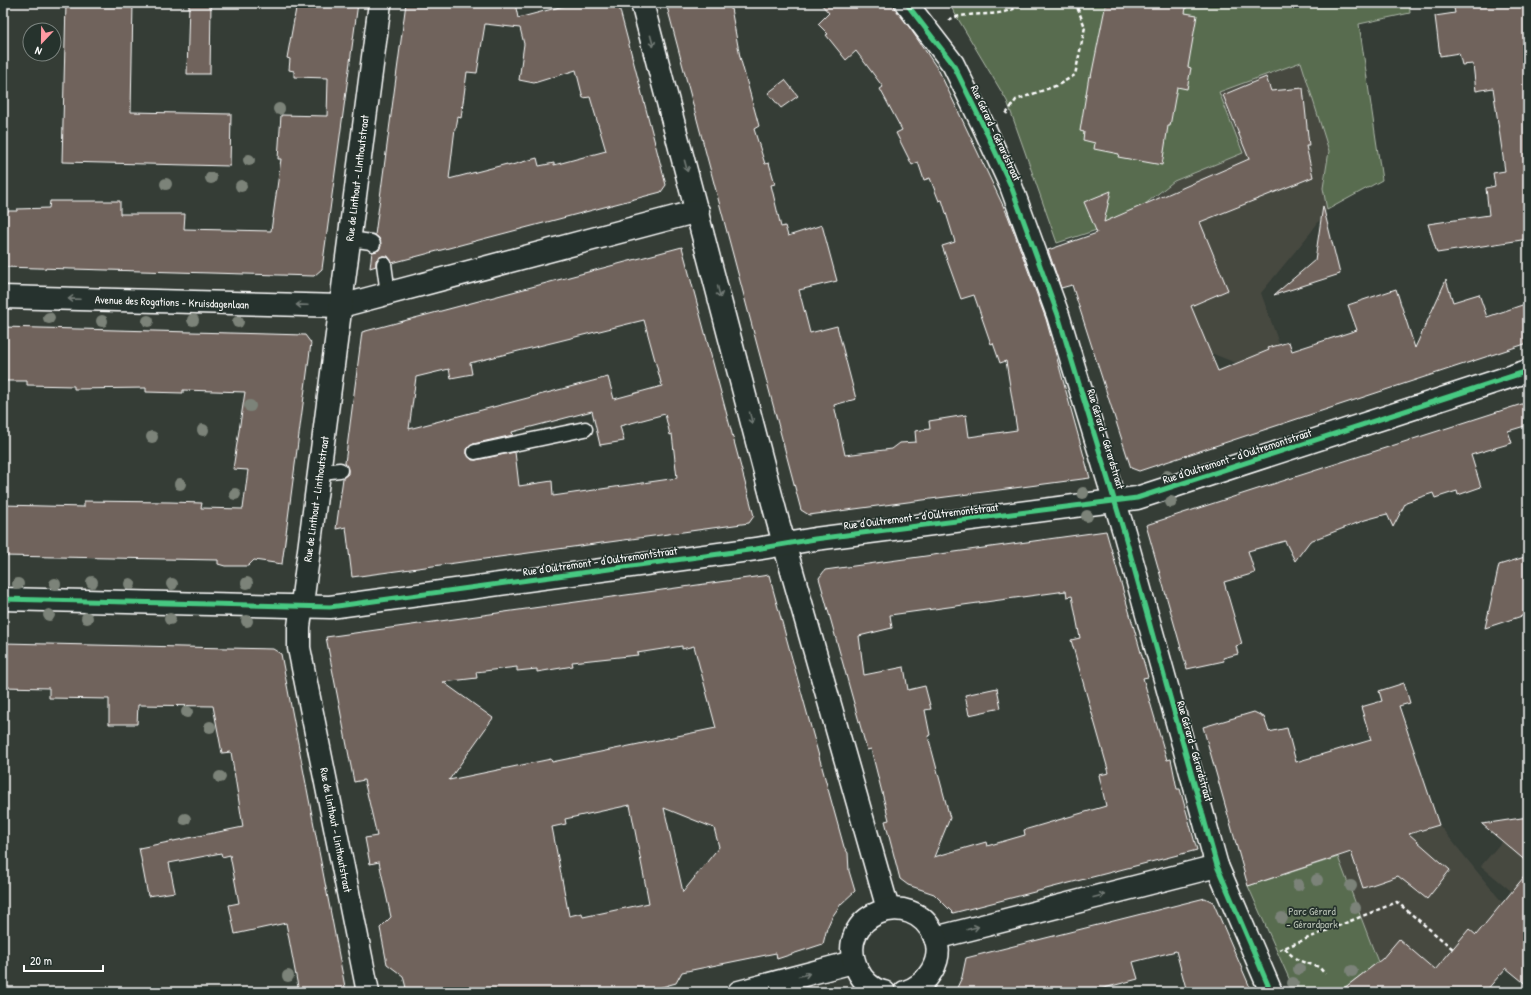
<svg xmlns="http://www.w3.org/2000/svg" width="1531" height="995" viewBox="0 0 1531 995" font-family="'Patrick Hand',sans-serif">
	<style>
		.built { fill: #474941 }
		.green { fill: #586c50; stroke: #acb6a8 }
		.building { fill: #70645c; stroke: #fff; fill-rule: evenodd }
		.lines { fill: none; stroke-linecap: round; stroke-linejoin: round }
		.service-casing { stroke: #fff; stroke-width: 17 }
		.minor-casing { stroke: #fff; stroke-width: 25 }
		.path { stroke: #fff; stroke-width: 2.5; stroke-dasharray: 4 3; stroke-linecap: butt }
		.service { stroke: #26332d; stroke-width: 14 }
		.minor { stroke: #26332d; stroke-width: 22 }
		.cycleway-casing { stroke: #26332d; stroke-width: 8 }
		.cycleway { stroke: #46c982; stroke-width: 5 }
		.tree { fill: #7b8379 }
		.oneway { stroke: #727a76 }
		.labels { text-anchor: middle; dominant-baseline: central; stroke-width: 3.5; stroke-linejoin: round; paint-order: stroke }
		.street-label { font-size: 11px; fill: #fff; stroke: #26332d }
		.park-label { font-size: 11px; fill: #b4bdb0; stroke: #26332d }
	</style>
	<rect width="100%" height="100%" fill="#353d36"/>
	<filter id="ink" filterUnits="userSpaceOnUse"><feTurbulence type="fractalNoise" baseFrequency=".025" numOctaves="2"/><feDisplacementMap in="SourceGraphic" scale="8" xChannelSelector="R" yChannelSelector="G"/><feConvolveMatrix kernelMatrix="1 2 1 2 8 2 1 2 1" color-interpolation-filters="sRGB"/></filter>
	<g filter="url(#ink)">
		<g class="built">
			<polygon points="1301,62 1329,151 1323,188 1327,210 1311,232 1261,293 1277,338 1302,418 1262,431 1236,363 1211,353 1181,362 1149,203 1174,181 1242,153 1219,92"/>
			<polygon points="1439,825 1528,934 1506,968 1485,992 1413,992 1378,962 1338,857"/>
			<polygon points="1510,832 1528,846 1528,905 1481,866"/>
		</g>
		<g class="green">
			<polygon points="956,3 1409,3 1410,13 1359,24 1382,180 1327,210 1323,188 1329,151 1301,62 1219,92 1243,153 1174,181 1124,221 1057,243 1007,101 951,7"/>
			<polygon points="1338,857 1378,962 1339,992 1295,992 1248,886"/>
		</g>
		<g class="building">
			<polygon points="66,3 133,3 131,112 231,114 230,166 62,162"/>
			<polygon points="189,3 211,3 210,74 187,74"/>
			<polygon points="297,3 358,3 322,269 314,276 3,267 3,211 17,211 17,209 49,208 50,201 120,201 120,214 185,214 184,229 271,231 281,159 278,159 281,115 327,116 328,78 294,77 294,71 289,70 290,59 287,58"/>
			<path d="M406,3H515L518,18L575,3H618L666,185L661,192L392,263L388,256H382L376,260V266L370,268L372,252L379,250L381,246L379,238L375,235ZM485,24L520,28L524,44L519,80L534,83L576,70L583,98L590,97L606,151L554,165V163L539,166L537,158L508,166L507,164L449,179L455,128H456L458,117L461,118L467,72L477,73Z"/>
			<polygon points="666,3 730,3 740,57 759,126 754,129 765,164 769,163 775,184 771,185 781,227 785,226 788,236 822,225 837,281 799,290 810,333 837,326 856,399 834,405 845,455 892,449 900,443 916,442 915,431 930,429 929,421 966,415 969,437 1017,430 1006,361 1000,363 993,343 991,344 974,295 961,299 942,246 955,242 942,200 939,201 930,178 924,180 918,162 912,165 896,133 902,130 880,89 883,87 856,51 846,60 826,35 828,34 818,24 829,13 820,3 893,3 939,71 1008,216 1046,319 1090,478 809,515 801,510"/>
			<polygon points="1106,3 1187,3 1185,13 1197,15 1188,67 1191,68 1187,89 1177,87 1170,126 1168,126 1162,165 1118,157 1119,154 1094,149 1095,143 1083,140 1084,132 1080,131 1089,76 1091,77"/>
			<polygon points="1453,3 1528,3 1528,239 1437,253 1428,224 1489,215 1486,188 1495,186 1493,173 1505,171 1493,88 1476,91 1473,64 1462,65 1459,53 1440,56 1435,16 1455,13"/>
			<polygon points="1266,77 1271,91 1303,88 1309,146 1306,146 1313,177 1200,222 1228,290 1191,306 1218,371 1269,350 1268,348 1289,342 1292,351 1357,330 1348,305 1396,289 1415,348 1446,280 1453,302 1479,294 1487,317 1528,303 1528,343 1139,471 1131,468 1072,285 1061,288 1048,250 1097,233 1084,202 1111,191 1104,222 1249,159 1223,95"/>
			<polygon points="785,80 798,96 781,108 768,93"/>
			<polygon points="1323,206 1340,274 1274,295 1315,260"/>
			<path d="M682,247L754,516L749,523L352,577L346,527L336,529L343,478L348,474V470L345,463L362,332ZM644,320L662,386L614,399L608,377L409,429L416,377L449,369L451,378L472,374L470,363ZM592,411L600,445L624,441L620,426L665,414L670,435L672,434L677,478L553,496L552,481L519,486L515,452L476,460H472L467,454V449L473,444L513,435L512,432Z"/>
			<polygon points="3,327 305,335 311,343 282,564 254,560 248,566 225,566 218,564 218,560 3,556 3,505 84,507 84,501 170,502 202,503 201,508 243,509 248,470 233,469 245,392 183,390 183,393 146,392 146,388 74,389 74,386 27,385 27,381 4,381"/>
			<polygon points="1528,402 1528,425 1508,431 1512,443 1471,455 1481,487 1458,495 1457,491 1435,498 1433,493 1406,502 1393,527 1387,514 1365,520 1310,541 1295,561 1285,541 1248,551 1255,573 1224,582 1242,644 1236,646 1238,654 1223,658 1224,661 1187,669 1146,525"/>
			<path d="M1106,531L1148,677L1143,678L1167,760L1171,759L1177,789H1180L1197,850L953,913L934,894L908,885L900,879L885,821L889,820L871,749L867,750L819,578L825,570ZM1066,591L1067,597L1072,596L1080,638L1071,640L1109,773L1099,775L1106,806L1024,830L1025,835L987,846L986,842L934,857L950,818L928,736L930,735L925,710L931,709L925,686L908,690L904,667L864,675L859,636L892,628L890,615Z"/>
			<polygon points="1528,556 1528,614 1485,628 1499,565"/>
			<path d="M769,575L844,847L848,853L849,871L855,891L841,904L832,917L827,928L823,944L777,959L776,953L682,972L676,983L644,992H602L599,990L591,992H407L403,976L387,964L380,928L391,917L379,862L370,864L365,838L377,836L364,780L354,782L326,637ZM682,646V649L694,646L716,728L552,762L551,759L449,780L493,718L443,682L477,678L476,672L517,667V671L537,669V672L573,666L572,662L638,655L637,653ZM630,805L649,903L583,917L582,913L569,916L552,827L566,824L565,819ZM664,808L714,828L719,847L683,892Z"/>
			<polygon points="3,643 273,649 281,654 346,992 299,992 286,923 235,934 229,905 239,903 230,855 222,857 221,853 169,863 175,892 148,896 139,848 243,827 231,752 222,753 213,706 138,705 137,724 109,724 109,699 49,698 49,688 3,687"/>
			<polygon points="1404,683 1410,703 1399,706 1439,825 1409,834 1450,870 1427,899 1398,876 1363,888 1351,852 1248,886 1203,727 1254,712 1264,717 1269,732 1287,728 1296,762 1371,740 1361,707 1382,701 1379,691"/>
			<polygon points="997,688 1001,708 969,715 965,695"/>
			<polygon points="1528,817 1528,863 1482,824"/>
			<polygon points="1528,872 1528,986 1506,968 1485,992 1339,992 1382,959 1399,939 1435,970 1469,929 1476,935"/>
			<polygon points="1205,898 1213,902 1252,992 1187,992 1176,951 1133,962 1138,979 1089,992 955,992 962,977 966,958"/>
		</g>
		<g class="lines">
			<defs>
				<g id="service">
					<polyline points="350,239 371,242 373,244"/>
					<polyline points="384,264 388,294"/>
					<polyline points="475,452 585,429"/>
					<polyline points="321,472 340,470"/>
				</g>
				<g id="minor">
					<polyline points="642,3 778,522 888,909"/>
					<polyline points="906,3 953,64 983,125 1011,186 1058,315 1124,532 1217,866 1271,992"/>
					<polyline points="3,297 341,306 698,211"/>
					<polyline points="3,599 330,607 756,549 815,539 1137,498 1528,371"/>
					<polyline points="935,938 1217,866"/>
					<polyline points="368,992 299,648 299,627 380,3"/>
					<polyline points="739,992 853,962"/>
					<path d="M884,992C872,990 862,980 857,969C832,916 912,883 935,937C944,960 928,985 905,992"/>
				</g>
			</defs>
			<use href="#service" class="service-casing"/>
			<use href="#minor" class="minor-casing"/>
			<g class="path">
				<polyline points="1247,3 1259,5 1269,3"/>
				<path d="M949,20C961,12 988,16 1004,12C1012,10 1020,6 1027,3"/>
				<polyline points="1006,114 1016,100 1058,85 1075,75 1085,27 1077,7 1069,3"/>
				<path d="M1285,948C1297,963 1302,961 1319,967L1325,974"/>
				<polyline points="1279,950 1397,902 1453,949"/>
			</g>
			<use href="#service" class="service"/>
			<use href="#minor" class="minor"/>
			<defs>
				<g id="cycleway">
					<polyline points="906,3 953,64 983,125 1011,186 1058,315 1124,532 1217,866 1271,992"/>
					<polyline points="3,599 330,607 756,549 815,539 1137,498 1528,371"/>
				</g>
			</defs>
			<use href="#cycleway" class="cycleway-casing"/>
			<use href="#cycleway" class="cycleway"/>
		</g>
		<g class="tree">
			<circle cx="279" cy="109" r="6"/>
			<circle cx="249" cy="160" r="6"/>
			<circle cx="211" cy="178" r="6"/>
			<circle cx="166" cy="184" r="6"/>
			<circle cx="241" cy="186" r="6"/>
			<circle cx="49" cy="318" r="6"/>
			<circle cx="193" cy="320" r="6"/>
			<circle cx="102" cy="321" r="6"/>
			<circle cx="148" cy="321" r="6"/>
			<circle cx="238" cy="322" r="6"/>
			<circle cx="250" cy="406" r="6"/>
			<circle cx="203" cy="430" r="6"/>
			<circle cx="152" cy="437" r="6"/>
			<circle cx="1167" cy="476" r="6"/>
			<circle cx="180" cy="484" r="6"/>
			<circle cx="1083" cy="493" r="6"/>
			<circle cx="235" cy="494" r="6"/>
			<circle cx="1171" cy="502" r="6"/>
			<circle cx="1087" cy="516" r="6"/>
			<circle cx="92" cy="582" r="6"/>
			<circle cx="247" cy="583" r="6"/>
			<circle cx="18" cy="584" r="6"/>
			<circle cx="55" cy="584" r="6"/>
			<circle cx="130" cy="584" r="6"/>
			<circle cx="172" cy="584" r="6"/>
			<circle cx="49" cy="615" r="6"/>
			<circle cx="87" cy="618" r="6"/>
			<circle cx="170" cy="619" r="6"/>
			<circle cx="247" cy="621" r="6"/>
			<circle cx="187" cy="712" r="6"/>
			<circle cx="210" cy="727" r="6"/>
			<circle cx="220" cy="777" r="6"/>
			<circle cx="185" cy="819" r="6"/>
			<circle cx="1317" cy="880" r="6"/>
			<circle cx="1298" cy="885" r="6"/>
			<circle cx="1351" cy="886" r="6"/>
			<circle cx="1355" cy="908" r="6"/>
			<circle cx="1282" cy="918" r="6"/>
			<circle cx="1299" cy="969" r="6"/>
			<circle cx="1352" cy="971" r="6"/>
			<circle cx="288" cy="976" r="6"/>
			<circle cx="1293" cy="983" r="6"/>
		</g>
		<defs><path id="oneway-shaft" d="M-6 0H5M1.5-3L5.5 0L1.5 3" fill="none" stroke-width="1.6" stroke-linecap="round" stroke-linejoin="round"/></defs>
		<g class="oneway">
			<use href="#oneway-shaft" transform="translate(652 41) rotate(75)"/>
			<use href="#oneway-shaft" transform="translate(686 166) rotate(75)"/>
			<use href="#oneway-shaft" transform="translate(719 292) rotate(76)"/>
			<use href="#oneway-shaft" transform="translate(74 299) rotate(-178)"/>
			<use href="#oneway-shaft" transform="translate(302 305) rotate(-178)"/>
			<use href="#oneway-shaft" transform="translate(751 418) rotate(76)"/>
			<use href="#oneway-shaft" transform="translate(1099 896) rotate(-14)"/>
			<use href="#oneway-shaft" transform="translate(973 928) rotate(-14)"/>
			<use href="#oneway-shaft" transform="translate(804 975) rotate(-15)"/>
		</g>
	</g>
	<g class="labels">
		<g class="street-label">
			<text transform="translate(996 133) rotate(65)">Rue Gérard - Gérardstraat</text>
			<text transform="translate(357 178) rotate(-83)">Rue de Linthout - Linthoutstraat</text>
			<text transform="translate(172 302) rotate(2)">Avenue des Rogations - Kruisdagenlaan</text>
			<text transform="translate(1106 439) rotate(73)">Rue Gérard - Gérardstraat</text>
			<text transform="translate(1237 456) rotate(-18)">Rue d'Oultremont - d'Oultremontstraat</text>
			<text transform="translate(316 499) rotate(-82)">Rue de Linthout - Linthoutstraat</text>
			<text transform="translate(921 516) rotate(-7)">Rue d'Oultremont - d'Oultremontstraat</text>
			<text transform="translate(600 561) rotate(-8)">Rue d'Oultremont - d'Oultremontstraat</text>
			<text transform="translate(1195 751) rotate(74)">Rue Gérard - Gérardstraat</text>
			<text transform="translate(336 830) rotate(79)">Rue de Linthout - Linthoutstraat</text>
		</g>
		<g class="park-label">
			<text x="1312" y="911">Parc Gérard<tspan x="1312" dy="13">- Gérardpark</tspan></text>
		</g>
	</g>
	<rect width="1531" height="995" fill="none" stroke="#26332d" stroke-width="16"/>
	<rect x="8" y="8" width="1515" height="979" fill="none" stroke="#fff" stroke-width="1.5" filter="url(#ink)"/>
	<g transform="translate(42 42) rotate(202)"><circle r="19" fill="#26332d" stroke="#7d8581"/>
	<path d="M0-3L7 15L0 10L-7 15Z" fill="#ff9aa2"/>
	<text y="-6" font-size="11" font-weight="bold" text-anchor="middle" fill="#ffffff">N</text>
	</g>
	<path d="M24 965v6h79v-6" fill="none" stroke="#ffffff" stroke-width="2"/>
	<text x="30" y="965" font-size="12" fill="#ffffff" stroke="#26332d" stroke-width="3" paint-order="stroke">20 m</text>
</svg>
